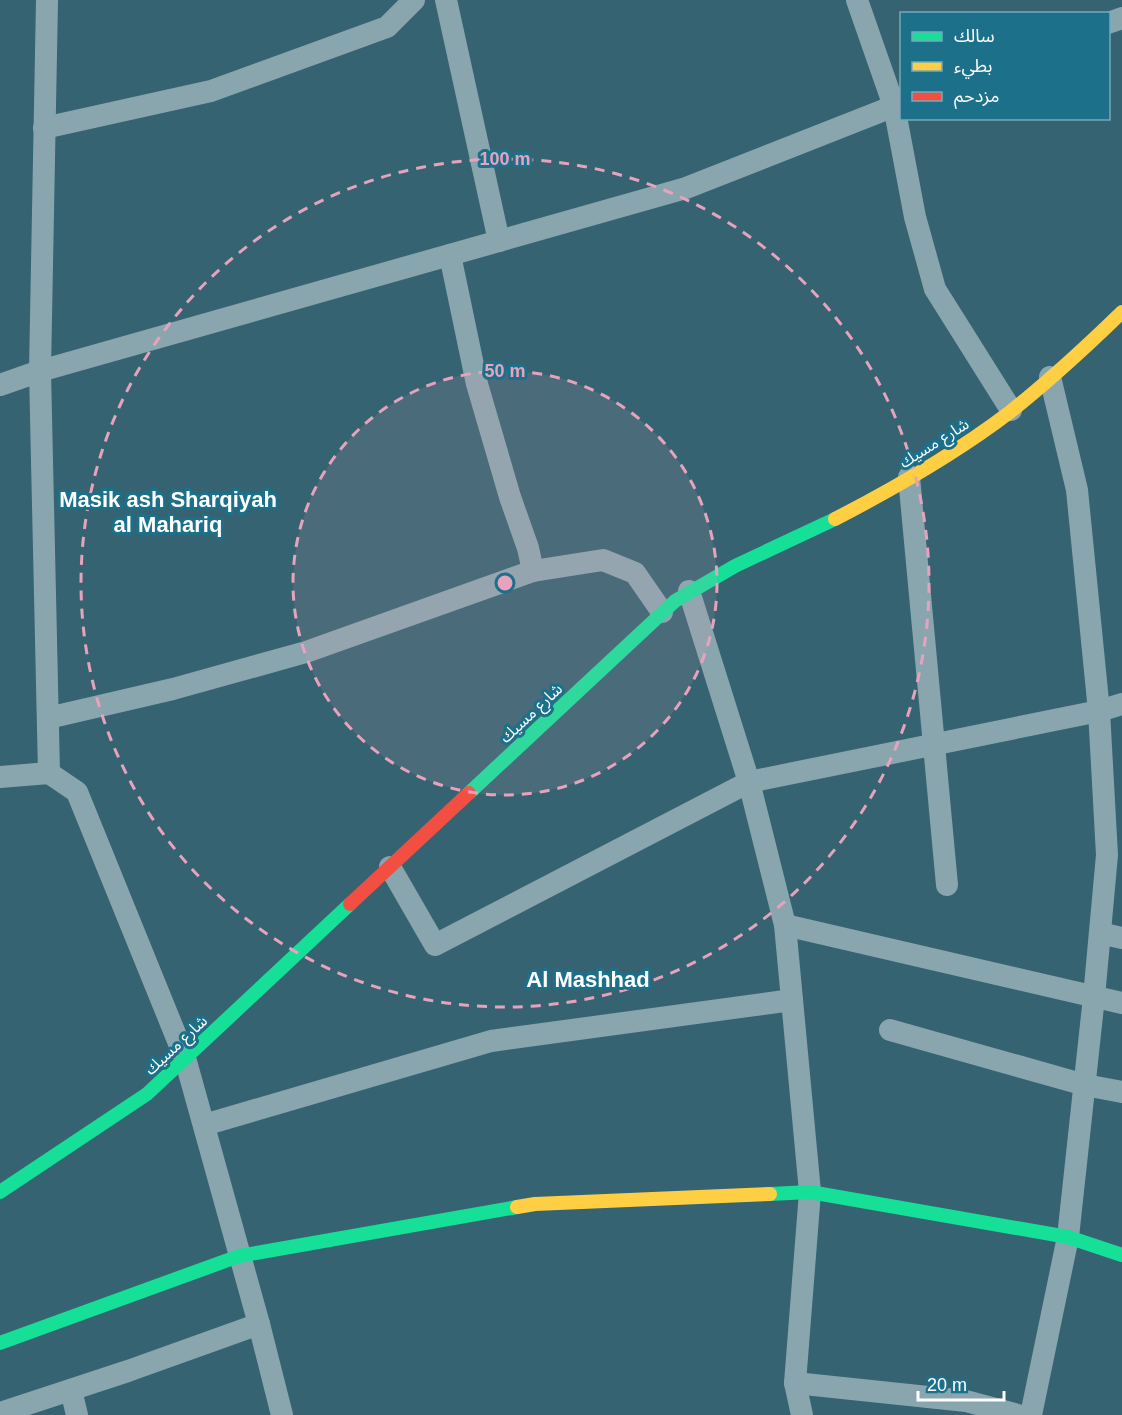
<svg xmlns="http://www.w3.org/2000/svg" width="1122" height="1415" viewBox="0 0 1122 1415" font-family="Arial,'Noto Sans Arabic',sans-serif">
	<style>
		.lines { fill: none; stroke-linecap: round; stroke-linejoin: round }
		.street { stroke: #89a6af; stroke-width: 22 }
		.fast { stroke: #16e098; stroke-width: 14 }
		.slow { stroke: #ffcf43; stroke-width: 14 }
		.jam { stroke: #f24e42; stroke-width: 14 }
		.ring { fill: none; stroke: #e7a3bd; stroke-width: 3; stroke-dasharray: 10 8 }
		.labels { text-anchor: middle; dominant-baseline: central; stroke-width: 6; stroke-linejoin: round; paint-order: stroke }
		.street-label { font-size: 16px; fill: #fff; stroke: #1c708a }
		.district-label { font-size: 22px; font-weight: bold; fill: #fff; stroke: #1c708a }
		.centre { fill: #e7a3bd; stroke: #1c708a; stroke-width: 3 }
		.ring-label { font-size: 18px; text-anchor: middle; font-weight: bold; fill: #e7a3bd; stroke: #1c708a; stroke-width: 6; stroke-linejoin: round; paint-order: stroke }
	</style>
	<rect width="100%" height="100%" fill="#356371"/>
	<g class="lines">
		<g class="street">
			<polyline points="47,0 40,371 49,773"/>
			<polyline points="446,0 499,241"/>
			<polyline points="857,0 894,106 915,217 935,289 1011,410"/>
			<polyline points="1108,23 1122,18"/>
			<polyline points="44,128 211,91 387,27 414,0"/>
			<polyline points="0,385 40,371 686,188 902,103"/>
			<polyline points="909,477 947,885"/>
			<polyline points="533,571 603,560 635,573 662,612"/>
			<polyline points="689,591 749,782 785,925 810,1192 795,1383 802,1415"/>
			<polyline points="48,718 173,689 306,652 533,571 528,548 510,497 477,384 450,255"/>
			<polyline points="0,777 49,773 77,792 185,1058 259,1324 282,1415"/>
			<polyline points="390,867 435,945 749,782 1099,711 1122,704"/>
			<polyline points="785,925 1122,1003"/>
			<polyline points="1100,933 1122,938"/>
			<polyline points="890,1030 1085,1085 1122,1092"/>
			<polyline points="204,1125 491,1041 792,1000"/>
			<polyline points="795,1383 966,1401 1018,1415"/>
			<polyline points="71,1390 77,1415"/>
			<polyline points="0,1413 128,1371 259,1324"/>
			<polyline points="1031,1415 1068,1237 1094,997 1107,855 1099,711 1077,490 1050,377"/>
		</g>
		<g class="fast">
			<polyline points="469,793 675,601 735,566 835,519"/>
			<polyline points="0,1192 147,1094 350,904"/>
			<polyline points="770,1194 810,1192 1068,1237 1122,1255"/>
			<polyline points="0,1343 239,1256 517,1207"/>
		</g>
		<g class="slow">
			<path d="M835,519C895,488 955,454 1010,412C1049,381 1086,347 1122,312"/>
			<polyline points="517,1207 535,1204 770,1194"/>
		</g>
		<polyline class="jam" points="350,904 469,793"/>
	</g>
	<circle cx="505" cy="583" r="212" fill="#e7a3bd" fill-opacity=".12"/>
	<g class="ring">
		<circle cx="505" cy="583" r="212"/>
		<circle cx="505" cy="583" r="424"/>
	</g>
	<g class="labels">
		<g class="street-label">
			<text transform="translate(934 443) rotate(-32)">شارع مسيك</text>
			<text transform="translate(531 713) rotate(-43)">شارع مسيك</text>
			<text transform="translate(176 1045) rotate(-43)">شارع مسيك</text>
		</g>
		<g class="district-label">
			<text x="168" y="499">Masik ash Sharqiyah<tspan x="168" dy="25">al Mahariq</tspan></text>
			<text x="588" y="979">Al Mashhad</text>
		</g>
	</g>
	<circle cx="505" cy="583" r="9" class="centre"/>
	<g class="ring-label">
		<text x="505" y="165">100 m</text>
		<text x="505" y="377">50 m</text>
	</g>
	<rect x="900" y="12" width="210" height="108" fill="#1c708a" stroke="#77a9b9" stroke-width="1.5"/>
	<rect x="912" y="32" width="30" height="9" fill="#16e098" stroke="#77a9b9" stroke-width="1.5"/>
	<text x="954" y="42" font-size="18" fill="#ffffff">سالك</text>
	<rect x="912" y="62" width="30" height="9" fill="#ffcf43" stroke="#77a9b9" stroke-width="1.5"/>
	<text x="954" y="72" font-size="18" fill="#ffffff">بطيء</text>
	<rect x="912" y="92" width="30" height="9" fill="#f24e42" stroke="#77a9b9" stroke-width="1.5"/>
	<text x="954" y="102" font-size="18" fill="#ffffff">مزدحم</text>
	<path d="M918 1391v9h86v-9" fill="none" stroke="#ffffff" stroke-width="3"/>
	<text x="927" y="1391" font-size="18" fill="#ffffff" stroke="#1c708a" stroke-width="4.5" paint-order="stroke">20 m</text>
</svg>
